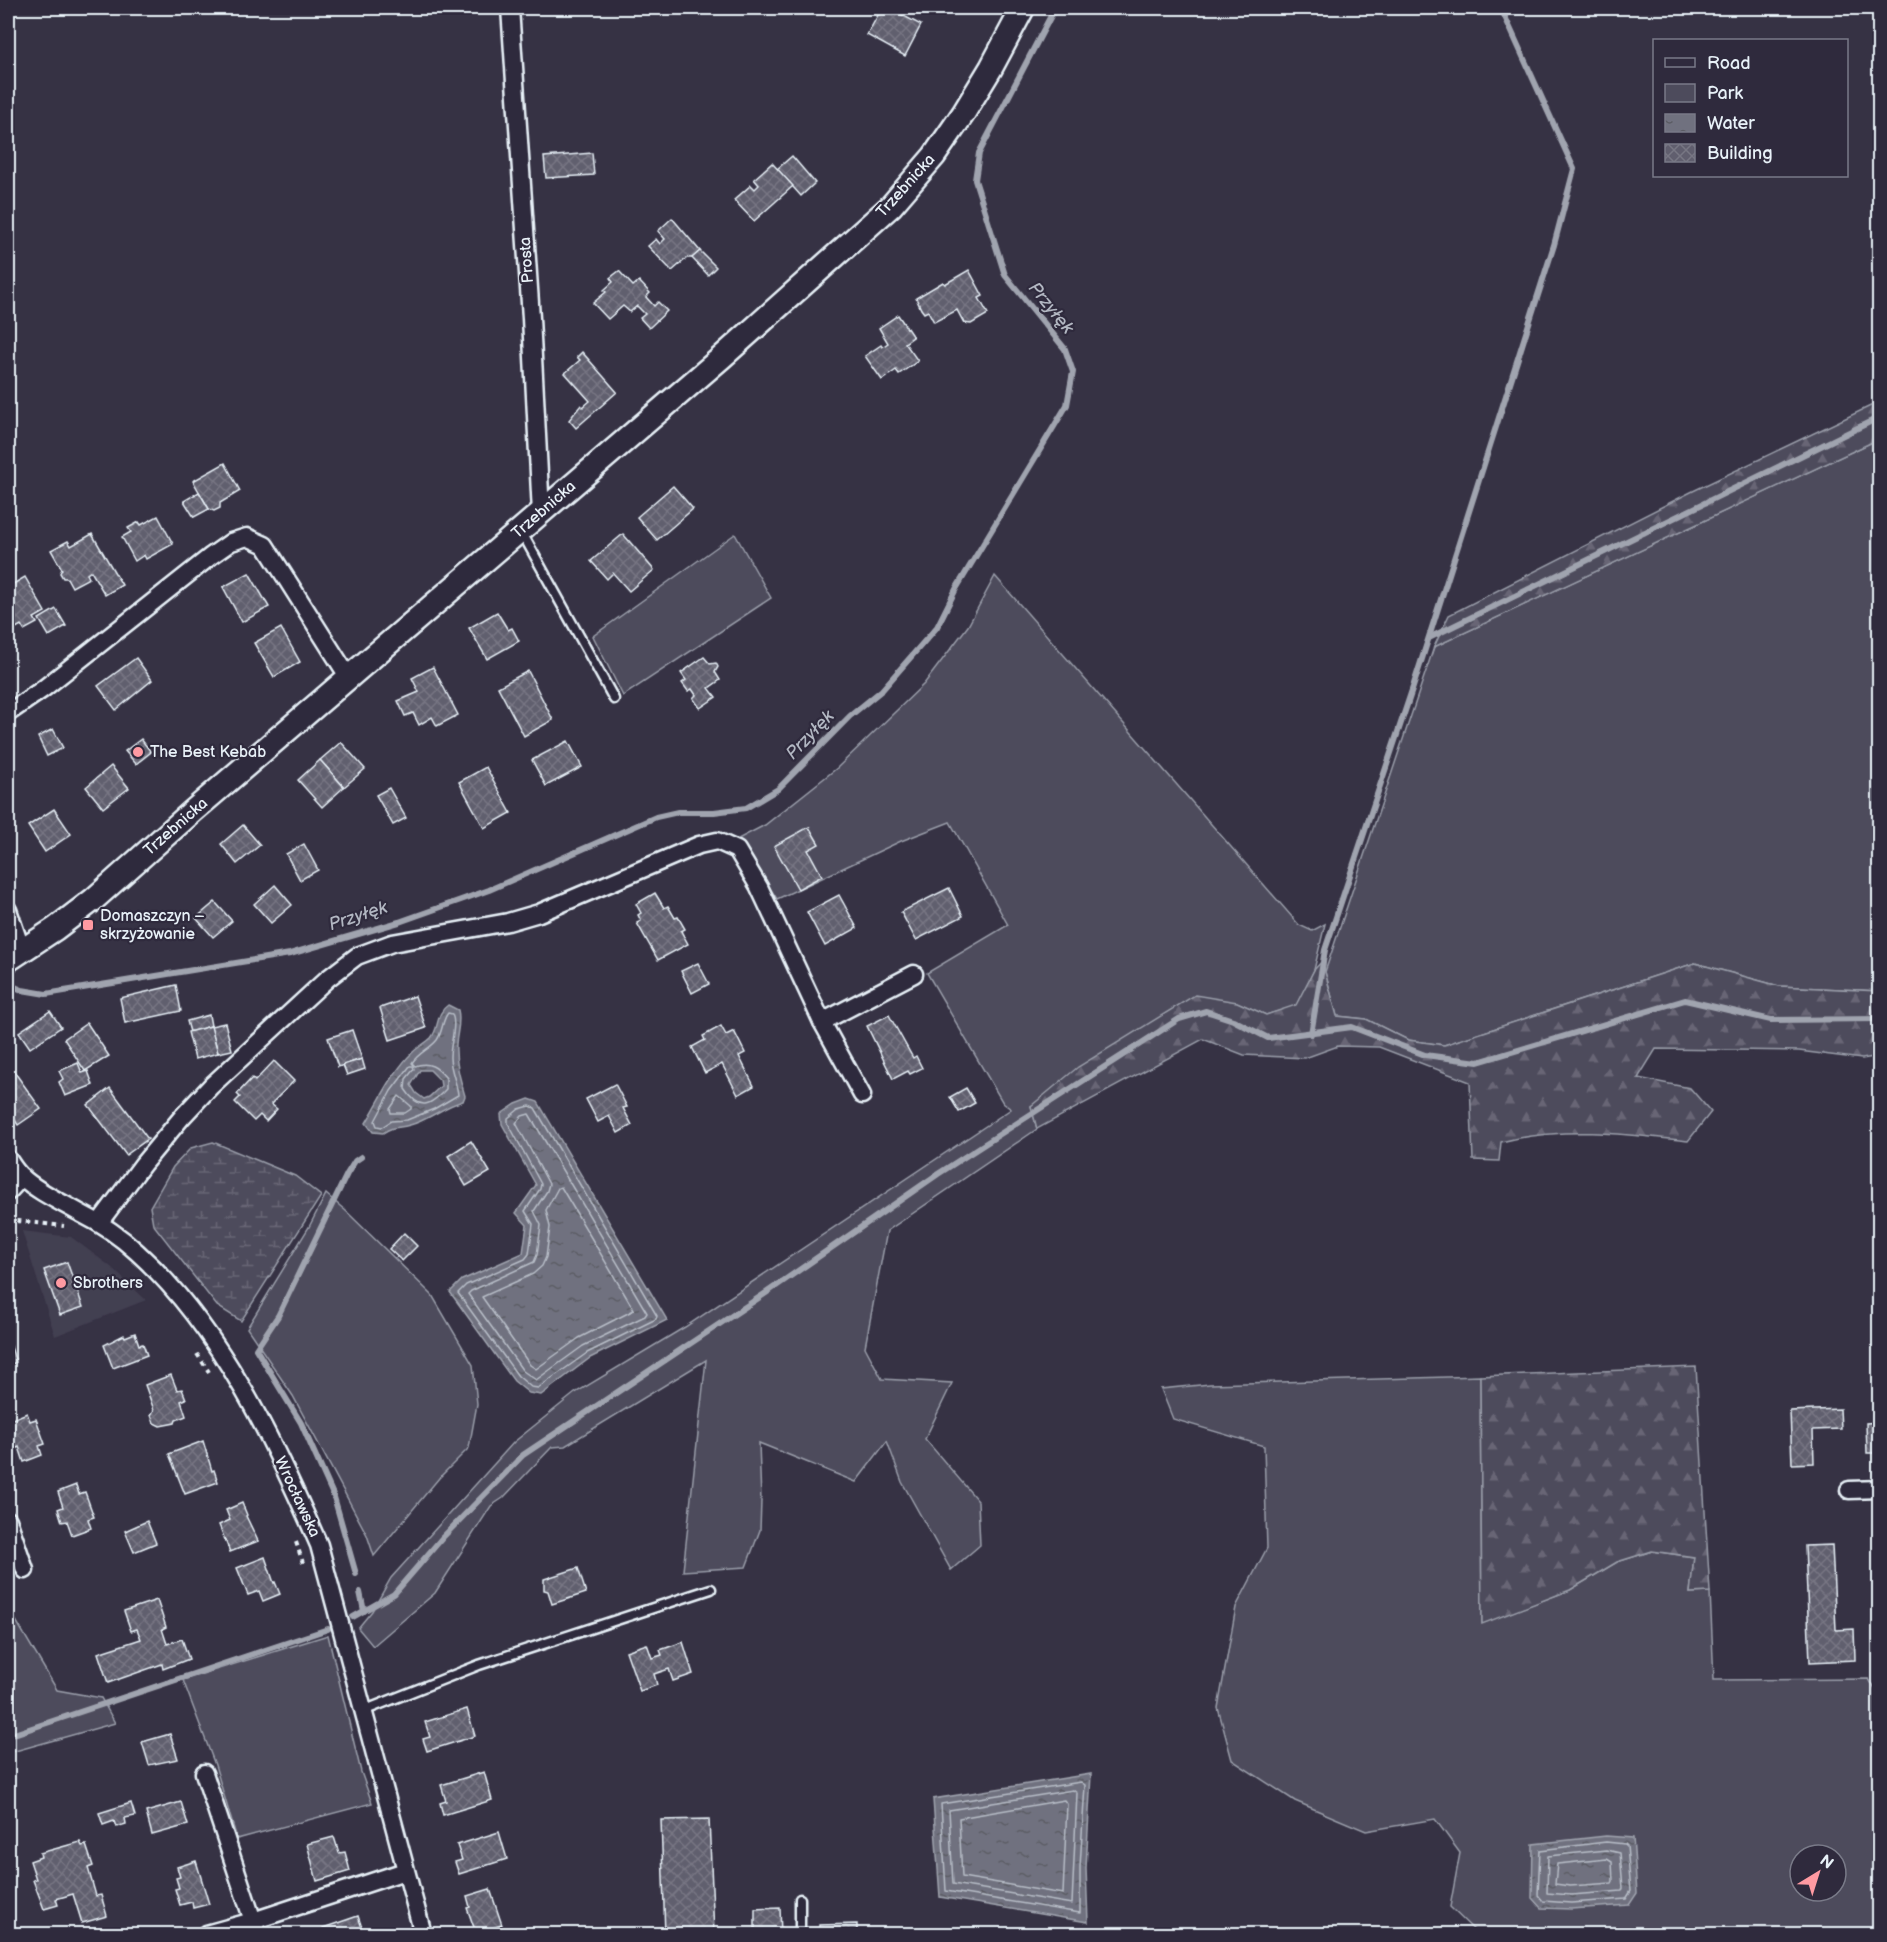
<svg xmlns="http://www.w3.org/2000/svg" width="1887" height="1942" viewBox="0 0 1887 1942" font-family="'Balsamiq Sans',sans-serif">
	<style>
		.built { fill: #433f51 }
		.green { fill: #4d4b5c; stroke: #9a9eaa; stroke-width: 1.5; fill-rule: evenodd }
		.forest { fill: url(#forest-firs); stroke: #9a9eaa; stroke-width: 1.5 }
		.wetland { fill: url(#wetland-marsh); stroke: #9a9eaa; stroke-width: 1.5 }
		.water { fill: url(#water-ripples); stroke: #a0a4af; stroke-width: 1.5; fill-rule: evenodd }
		.lines { fill: none; stroke-linecap: round; stroke-linejoin: round }
		.shore { stroke: #b8bec8; stroke-width: 1.5 }
		.stream { stroke: #a0a4af; stroke-width: 6 }
		.building { fill: url(#building-cross-hatch); stroke: #e8f1f8; stroke-width: 1.5 }
		.lane-casing { stroke: #e8f1f8; stroke-width: 13 }
		.street-casing { stroke: #e8f1f8; stroke-width: 21 }
		.secondary-casing { stroke: #e8f1f8; stroke-width: 27 }
		.path { stroke: #e8f1f8; stroke-width: 4; stroke-dasharray: 4.5 4.5; stroke-linecap: butt }
		.lane { stroke: #2f2a3d; stroke-width: 8 }
		.street { stroke: #2f2a3d; stroke-width: 16 }
		.secondary { stroke: #2f2a3d; stroke-width: 22 }
		.poi-dot { fill: #ff9aa2; stroke: #2f2a3d; stroke-width: 2 }
		.labels { text-anchor: middle; dominant-baseline: central; stroke-width: 4.5; stroke-linejoin: round; paint-order: stroke }
		.street-label { font-size: 16px; fill: #e8f1f8; stroke: #2f2a3d }
		.poi-label { font-size: 16px; fill: #e8f1f8; stroke: #2f2a3d; text-anchor: start }
		.water-label { font-size: 18px; font-style: italic; fill: #b2b7c2; stroke: #2f2a3d }
	</style>
	<defs>
		<pattern id="forest-firs" width="22" height="20" patternUnits="userSpaceOnUse" patternTransform="scale(1.5)"><rect width="22" height="20" fill="#4d4b5c"/><path d="M5 1l3.5 6h-7zM16 11l3.5 6h-7z" fill="#676574"/></pattern>
		<pattern id="wetland-marsh" width="20" height="14" patternUnits="userSpaceOnUse" patternTransform="scale(1.5)"><rect width="20" height="14" fill="#4d4b5c"/><path d="M1 5h8M5 5V1M11 12h8M15 12V8" fill="none" stroke="#676574"/></pattern>
		<pattern id="water-ripples" width="26" height="14" patternUnits="userSpaceOnUse" patternTransform="scale(1.5)"><rect width="26" height="14" fill="#70717f"/><path d="M2 4q2-2 4 0t4 0M15 11q2-2 4 0t4 0" fill="none" stroke="#5b5c64"/></pattern>
		<pattern id="building-cross-hatch" width="8" height="8" patternUnits="userSpaceOnUse" patternTransform="scale(1.5)"><rect width="8" height="8" fill="#605e6e"/><path d="M0 0l8 8M0 8l8-8" fill="none" stroke="#777683"/></pattern>
	</defs>
	<rect width="100%" height="100%" fill="#363244"/>
	<filter id="ink" filterUnits="userSpaceOnUse"><feTurbulence type="fractalNoise" baseFrequency=".0167" numOctaves="2"/><feDisplacementMap in="SourceGraphic" scale="12" xChannelSelector="R" yChannelSelector="G"/><feConvolveMatrix kernelMatrix="1 2 1 2 8 2 1 2 1" color-interpolation-filters="sRGB"/></filter>
	<g filter="url(#ink)">
		<polygon class="built" points="22,1231 71,1237 111,1267 146,1300 55,1336"/>
		<g class="green">
			<polygon points="1879,439 1879,991 1779,986 1695,963 1444,1045 1408,1040 1366,1019 1337,1016 1325,972 1434,647"/>
			<polygon points="735,534 771,598 623,696 593,636"/>
			<polygon points="995,576 1299,925 1312,931 1325,924 1314,970 1296,1006 1266,1015 1237,1002 1031,1106 1037,1129 887,1231 865,1347 882,1379 952,1383 925,1439 978,1501 980,1545 951,1570 902,1482 887,1441 856,1482 759,1443 761,1501 760,1530 746,1567 683,1571 706,1360 565,1446 552,1447 503,1498 491,1506 435,1593 373,1646 358,1628 372,1611 391,1578 514,1442 575,1393 685,1327 1011,1109 1003,1103 927,973 1008,925 950,822 901,841 777,899 738,839 765,825 837,768 924,684 968,626"/>
			<polygon points="326,1194 346,1211 432,1295 473,1365 477,1404 469,1448 439,1478 374,1556 367,1535 293,1396 247,1328 309,1227"/>
			<path d="M1480,1376L1482,1623L1570,1590L1617,1562L1652,1551L1694,1557L1690,1593L1710,1592L1714,1680L1869,1679L1880,1698L1879,1934H1478L1450,1907L1460,1853L1435,1819L1366,1831L1295,1801L1232,1760L1218,1708L1236,1607L1267,1548L1264,1446L1173,1419L1161,1389L1210,1384ZM1800,1855H1836V1891H1800Z"/>
			<polygon points="8,1612 11,1612 57,1690 101,1698 115,1723 8,1753"/>
			<polygon points="328,1635 361,1772 372,1803 237,1839 215,1765 183,1680"/>
		</g>
		<g class="forest">
			<polygon points="1879,402 1879,439 1434,647 1449,615 1691,492"/>
			<path d="M1324,959L1325,972L1337,1016L1366,1019L1408,1040L1444,1045L1695,963L1779,986L1879,991V1056L1862,1059L1799,1051L1656,1049L1638,1078L1690,1088L1711,1112L1688,1141C1626,1134 1562,1126 1501,1142L1499,1161L1473,1160L1470,1082L1379,1047L1338,1046L1305,1058L1244,1055L1203,1039L1037,1129L1031,1106L1078,1067L1195,995L1237,1002L1266,1015L1296,1005L1314,970Z"/>
			<polygon points="1696,1367 1710,1592 1690,1593 1694,1557 1652,1551 1617,1562 1570,1590 1482,1624 1480,1376"/>
		</g>
		<polygon class="wetland" points="213,1142 295,1176 321,1196 241,1321 217,1306 153,1224 150,1207 173,1167 191,1148"/>
		<g class="water">
			<path d="M448,1005L458,1010C461,1022 457,1032 456,1044C455,1062 460,1079 465,1096L463,1101C444,1106 429,1120 410,1125C398,1129 394,1125 383,1133L373,1132L366,1123C380,1100 393,1071 413,1052C418,1047 426,1043 431,1038C440,1027 435,1014 448,1005ZM420,1070H430L440,1080L441,1086L429,1097L424,1099L416,1093L411,1085Z"/>
			<polygon points="529,1099 538,1102 667,1320 590,1358 541,1395 529,1393 514,1381 450,1292 462,1280 523,1253 527,1225 516,1213 536,1185 502,1124 501,1114 516,1104"/>
			<polygon points="1091,1774 1086,1868 1088,1922 940,1897 933,1799"/>
			<polygon points="1606,1836 1633,1838 1637,1893 1629,1905 1571,1909 1541,1908 1532,1898 1533,1844"/>
		</g>
		<g class="lines">
			<g class="shore">
				<path d="M448,1013L452,1014C457,1025 450,1044 450,1057C450,1070 457,1083 458,1095L434,1109L407,1120L391,1121L382,1127L377,1126L375,1121L391,1091L410,1066H413L414,1069L406,1079L405,1089C420,1112 430,1106 446,1089V1078C437,1067 429,1061 415,1066L412,1063C418,1053 430,1049 437,1040C443,1031 442,1020 448,1013Z"/>
				<polygon points="399,1096 411,1106 411,1109 405,1113 391,1113 390,1109"/>
				<polygon points="530,1106 535,1108 657,1316 656,1319 587,1353 538,1388 531,1387 518,1376 458,1293 466,1285 525,1259 529,1254 533,1224 525,1211 540,1189 541,1184 508,1123 508,1118 519,1109"/>
				<polygon points="529,1114 647,1313 645,1316 583,1346 536,1380 523,1371 468,1294 471,1291 534,1262 537,1255 541,1225 534,1211 547,1191 549,1184 516,1123 522,1116"/>
				<polygon points="561,1187 634,1310 579,1338 536,1369 530,1365 482,1297 533,1274 542,1266 546,1257 550,1227 546,1210 558,1188"/>
				<polygon points="1081,1782 1085,1785 1080,1867 1080,1913 946,1891 941,1804"/>
				<polygon points="1073,1790 1077,1793 1072,1904 953,1884 949,1810"/>
				<polygon points="1064,1800 1067,1804 1063,1894 962,1877 959,1818"/>
				<polygon points="1606,1842 1625,1844 1627,1846 1631,1891 1626,1899 1571,1903 1543,1901 1538,1895 1540,1850"/>
				<polygon points="1607,1850 1620,1853 1623,1888 1622,1891 1571,1895 1547,1893 1548,1856"/>
				<polygon points="1607,1859 1612,1862 1613,1881 1612,1883 1570,1886 1555,1884 1557,1864"/>
			</g>
			<g class="stream">
				<polyline points="1429,638 1880,417"/>
				<polyline points="8,984 22,990 46,994 290,954 399,922 489,890 656,817 678,812 714,812 746,808 778,789 850,716 882,690 937,627 956,589 1067,405 1073,372 1065,349 1005,275 975,180 979,153 1055,8"/>
				<polyline points="1311,1034 1325,950 1413,687 1554,245 1574,169 1501,8"/>
				<polyline points="356,1574 334,1497 301,1423 256,1349 278,1316 347,1174 355,1161 361,1157"/>
				<polyline points="360,1592 364,1611"/>
				<polyline points="353,1617 394,1594 443,1537 523,1455 766,1293 938,1174 1179,1019 1206,1011 1233,1020 1268,1038 1352,1027 1425,1055 1478,1062 1685,1000 1771,1020 1880,1019"/>
				<polyline points="8,1736 328,1629"/>
			</g>
		</g>
		<g class="building">
			<polygon points="882,8 889,8 921,25 905,56 867,35"/>
			<polygon points="592,153 594,175 546,178 544,157"/>
			<polygon points="792,156 815,183 801,196 777,169"/>
			<polygon points="772,163 793,186 754,221 734,200 751,185 755,189 759,185 754,179"/>
			<polygon points="672,218 700,251 692,258 687,258 672,271 648,246 656,239 660,244 665,239 658,231"/>
			<polygon points="700,251 716,267 708,275 692,258"/>
			<polygon points="969,270 983,296 979,298 988,314 971,324 964,323 957,310 934,322 928,311 924,313 921,309 916,298 943,282 945,284"/>
			<polygon points="619,271 633,286 639,281 650,293 646,297 654,306 658,302 667,311 649,328 640,318 645,314 637,306 630,312 623,306 608,319 593,303 606,292 604,290 613,282 610,278"/>
			<polygon points="898,315 913,337 905,343 918,361 899,374 896,370 882,380 865,356 881,345 882,347 888,343 879,328"/>
			<polygon points="582,352 617,392 576,428 569,420 581,405 583,407 590,401 565,373 580,360 577,357"/>
			<polygon points="225,463 240,491 220,503 220,508 214,511 209,509 193,481"/>
			<polygon points="673,486 693,509 657,540 637,517"/>
			<polygon points="199,492 209,509 194,517 184,501"/>
			<polygon points="158,516 173,544 146,559 144,555 135,561 122,537 131,532 128,528 139,522 141,525"/>
			<polygon points="92,534 122,585 105,595 91,571 87,574 89,578 72,587 67,578 63,578 60,573 62,569 51,550 68,541 71,546"/>
			<polygon points="623,534 654,570 629,591 613,573 607,579 591,561"/>
			<polygon points="249,573 269,607 242,622 223,587"/>
			<polygon points="25,577 45,612 34,618 37,623 24,630 21,625 11,631 8,625 8,587"/>
			<polygon points="56,609 66,626 49,636 39,619"/>
			<polygon points="497,612 508,630 512,628 519,641 487,659 469,628"/>
			<polygon points="281,628 300,662 274,677 254,643"/>
			<polygon points="704,657 710,664 716,663 718,667 715,672 720,680 709,688 716,697 700,708 693,698 696,695 692,689 688,691 682,683 686,680 681,673"/>
			<polygon points="136,658 152,680 116,710 98,686"/>
			<polygon points="433,667 458,715 437,726 432,717 419,725 413,713 405,716 398,701 419,692 412,678"/>
			<polygon points="528,671 553,720 524,736 498,687"/>
			<polygon points="53,729 63,748 47,756 38,737"/>
			<polygon points="141,739 151,752 136,764 125,751"/>
			<polygon points="568,741 582,767 546,786 532,760"/>
			<polygon points="341,742 365,769 344,787 320,760"/>
			<polygon points="320,760 344,787 322,807 298,780"/>
			<polygon points="111,766 129,788 103,808 86,787"/>
			<polygon points="486,767 511,813 484,828 459,782"/>
			<polygon points="389,788 406,818 393,825 376,795"/>
			<polygon points="54,809 71,834 45,852 28,826"/>
			<polygon points="243,825 260,845 237,864 221,844"/>
			<polygon points="809,827 819,844 808,850 822,876 798,889 774,846"/>
			<polygon points="304,844 318,870 300,880 286,854"/>
			<polygon points="275,885 292,905 271,923 254,904"/>
			<polygon points="949,888 963,916 916,940 901,912"/>
			<polygon points="655,893 664,908 668,906 675,918 678,917 685,929 681,931 688,944 658,960 637,923 641,921 638,915 641,913 636,904"/>
			<polygon points="839,895 857,928 825,946 807,912"/>
			<polygon points="215,902 232,921 213,937 196,918"/>
			<polygon points="698,963 709,984 692,993 681,971"/>
			<polygon points="176,985 181,1011 125,1023 120,998"/>
			<polygon points="415,996 426,1028 390,1040 380,1008"/>
			<polygon points="50,1011 61,1027 30,1048 19,1032"/>
			<polygon points="209,1015 211,1026 190,1032 187,1021"/>
			<polygon points="889,1015 913,1058 916,1056 922,1068 910,1074 908,1071 893,1079 867,1026"/>
			<polygon points="87,1023 109,1056 85,1071 64,1039"/>
			<polygon points="225,1023 232,1050 218,1053 211,1026"/>
			<polygon points="211,1026 218,1053 195,1059 188,1032"/>
			<polygon points="721,1026 726,1035 734,1031 745,1053 739,1056 754,1086 738,1095 722,1064 705,1073 692,1047 705,1040 703,1036"/>
			<polygon points="352,1030 362,1059 338,1067 328,1038"/>
			<polygon points="362,1059 365,1069 347,1075 343,1065"/>
			<polygon points="274,1061 294,1081 271,1104 277,1109 266,1121 260,1115 254,1121 235,1102 240,1097 237,1094 252,1078 255,1081"/>
			<polygon points="8,1063 41,1109 18,1125 8,1110"/>
			<polygon points="78,1063 82,1073 88,1071 93,1085 65,1096 59,1082 63,1079 59,1071"/>
			<polygon points="615,1084 627,1107 623,1108 632,1125 618,1133 609,1116 598,1122 586,1099"/>
			<polygon points="110,1088 148,1139 126,1155 88,1105"/>
			<polygon points="966,1088 975,1103 959,1112 950,1097"/>
			<polygon points="471,1141 490,1172 466,1186 448,1156"/>
			<polygon points="404,1233 417,1246 402,1261 389,1249"/>
			<polygon points="67,1262 83,1307 60,1315 44,1270"/>
			<polygon points="135,1333 139,1345 143,1344 147,1355 113,1368 104,1345 124,1335 125,1337"/>
			<polygon points="8,1338 16,1362 10,1365 13,1373 8,1375"/>
			<polygon points="171,1375 177,1390 182,1389 186,1399 181,1401 186,1416 176,1420 175,1423 160,1426 154,1423 151,1415 154,1410 145,1385"/>
			<polygon points="1840,1409 1841,1429 1813,1430 1814,1463 1792,1464 1790,1411"/>
			<polygon points="27,1413 30,1421 36,1419 45,1444 39,1446 42,1455 24,1462 19,1447 15,1449 10,1435 15,1433 10,1420"/>
			<polygon points="1880,1422 1880,1453 1867,1453 1866,1423"/>
			<polygon points="203,1441 212,1471 214,1470 218,1482 185,1494 169,1454"/>
			<polygon points="76,1485 79,1494 85,1492 94,1517 88,1519 91,1528 72,1535 67,1521 62,1522 58,1509 63,1507 58,1492"/>
			<polygon points="242,1503 247,1515 246,1516 258,1541 230,1552 219,1525 230,1520 226,1510"/>
			<polygon points="147,1521 156,1543 134,1552 125,1531"/>
			<polygon points="1832,1545 1836,1630 1854,1629 1855,1660 1810,1662 1805,1546"/>
			<polygon points="265,1557 274,1583 275,1582 280,1594 263,1601 259,1591 248,1595 237,1568"/>
			<polygon points="578,1568 586,1593 552,1604 548,1591 544,1590 544,1579"/>
			<polygon points="157,1600 166,1627 162,1629 167,1644 182,1639 189,1659 163,1669 162,1664 108,1683 98,1653 141,1639 137,1629 131,1631 124,1611"/>
			<polygon points="683,1642 693,1674 673,1681 669,1669 654,1674 657,1685 640,1691 626,1651 647,1644 652,1658 662,1655 660,1650"/>
			<polygon points="467,1709 475,1736 427,1751 423,1739 430,1737 425,1722"/>
			<polygon points="170,1734 178,1759 149,1765 142,1742"/>
			<polygon points="484,1772 492,1800 443,1815 440,1803 446,1801 441,1785"/>
			<polygon points="181,1802 188,1825 152,1835 146,1812"/>
			<polygon points="131,1803 135,1816 125,1818 126,1824 116,1827 114,1821 103,1825 99,1813"/>
			<polygon points="709,1819 714,1934 665,1934 661,1820"/>
			<polygon points="499,1832 507,1859 459,1874 455,1862 462,1860 457,1845"/>
			<polygon points="334,1837 339,1853 345,1852 350,1871 317,1881 307,1844"/>
			<polygon points="80,1842 82,1846 86,1845 93,1866 88,1868 96,1896 101,1895 107,1916 82,1923 73,1894 56,1899 58,1905 44,1909 33,1880 36,1879 30,1861 41,1857 40,1853"/>
			<polygon points="196,1861 209,1904 193,1908 192,1902 180,1905 175,1889 179,1888 176,1878 180,1877 177,1867"/>
			<polygon points="490,1889 502,1925 476,1933 467,1908 470,1907 467,1896"/>
			<polygon points="780,1908 781,1934 755,1934 755,1909"/>
			<polygon points="358,1916 364,1934 325,1934 323,1928"/>
			<polygon points="857,1924 857,1934 819,1934 819,1925"/>
		</g>
		<g class="lines">
			<defs>
				<g id="lane">
					<polyline points="521,531 614,699"/>
					<polyline points="363,1711 479,1665 711,1589"/>
					<polyline points="800,1899 800,1934"/>
				</g>
				<g id="street">
					<polyline points="510,8 531,318 541,513"/>
					<polyline points="8,713 43,689 211,556 231,542 247,537 265,545 349,678"/>
					<polyline points="8,910 22,951"/>
					<polyline points="822,1022 914,974"/>
					<path d="M8,1159C12,1165 16,1172 22,1177C38,1192 61,1202 80,1213C100,1223 120,1236 137,1252C221,1328 274,1442 319,1545L423,1934"/>
					<polyline points="8,1192 22,1177"/>
					<polyline points="99,1223 143,1164 182,1117 211,1086 327,979 357,956 392,943 508,922 539,913 699,845 717,841 737,850 759,887 822,1022 862,1095"/>
					<polyline points="1849,1490 1880,1489"/>
					<polyline points="8,1520 25,1570"/>
					<polyline points="204,1773 253,1921 405,1871"/>
					<polyline points="206,1934 253,1921 257,1934"/>
				</g>
				<polyline id="secondary" points="8,960 55,929 93,900 193,811 721,358 891,206 934,156 963,114 991,68 1023,8"/>
			</defs>
			<use href="#lane" class="lane-casing"/>
			<use href="#street" class="street-casing"/>
			<use href="#secondary" class="secondary-casing"/>
			<g class="path">
				<polyline points="8,1223 18,1221 64,1226"/>
				<polyline points="197,1354 209,1372"/>
				<polyline points="296,1542 303,1563"/>
			</g>
			<use href="#lane" class="lane"/>
			<use href="#street" class="street"/>
			<use href="#secondary" class="secondary"/>
		</g>
	</g>
	<g class="poi-dot">
		<circle cx="138" cy="752" r="6"/>
		<rect x="82" y="919" width="12" height="12" rx="3"/>
		<circle cx="61" cy="1283" r="6"/>
	</g>
	<g class="labels">
		<g class="street-label">
			<text transform="translate(906 186) rotate(-48)">Trzebnicka</text>
			<text transform="translate(527 260) rotate(-94)">Prosta</text>
			<text transform="translate(544 510) rotate(-41)">Trzebnicka</text>
			<text transform="translate(176 827) rotate(-41)">Trzebnicka</text>
			<text transform="translate(297 1497) rotate(65)">Wrocławska</text>
		</g>
		<g class="poi-label">
			<text x="150" y="752">The Best Kebab</text>
			<text x="100" y="916">Domaszczyn –<tspan x="100" dy="18">skrzyżowanie</tspan></text>
			<text x="73" y="1283">Sbrothers</text>
		</g>
		<g class="water-label">
			<text transform="translate(1051 308) rotate(51)">Przyłęk</text>
			<text transform="translate(810 735) rotate(-46)">Przyłęk</text>
			<text transform="translate(358 916) rotate(-18)">Przyłęk</text>
		</g>
	</g>
	<rect width="1887" height="1942" fill="none" stroke="#2f2a3d" stroke-width="30"/>
	<rect x="15" y="15" width="1857" height="1912" fill="none" stroke="#e8f1f8" stroke-width="2" filter="url(#ink)"/>
	<rect x="1653" y="39" width="195" height="138" fill="#2f2a3d" stroke="#797a88" stroke-width="1.5"/>
	<rect x="1665" y="58" width="30" height="9" fill="#2f2a3d" stroke="#797a88" stroke-width="1.5"/>
	<text x="1707" y="69" font-size="18" fill="#e8f1f8">Road</text>
	<rect x="1665" y="84" width="30" height="18" fill="#4d4b5c" stroke="#797a88" stroke-width="1.5"/>
	<text x="1707" y="99" font-size="18" fill="#e8f1f8">Park</text>
	<rect x="1665" y="114" width="30" height="18" fill="url(#water-ripples)" stroke="#797a88" stroke-width="1.5"/>
	<text x="1707" y="129" font-size="18" fill="#e8f1f8">Water</text>
	<rect x="1665" y="144" width="30" height="18" fill="url(#building-cross-hatch)" stroke="#797a88" stroke-width="1.5"/>
	<text x="1707" y="159" font-size="18" fill="#e8f1f8">Building</text>
	<g transform="translate(1818 1873) rotate(38)"><circle r="28" fill="#2f2a3d" stroke="#797a88" stroke-width="1.5"/>
	<path d="M0-4.5L10 22L0 15L-10 22Z" fill="#ff9aa2"/>
	<text y="-9" font-size="16" font-weight="bold" text-anchor="middle" fill="#e8f1f8">N</text>
	</g>
</svg>
